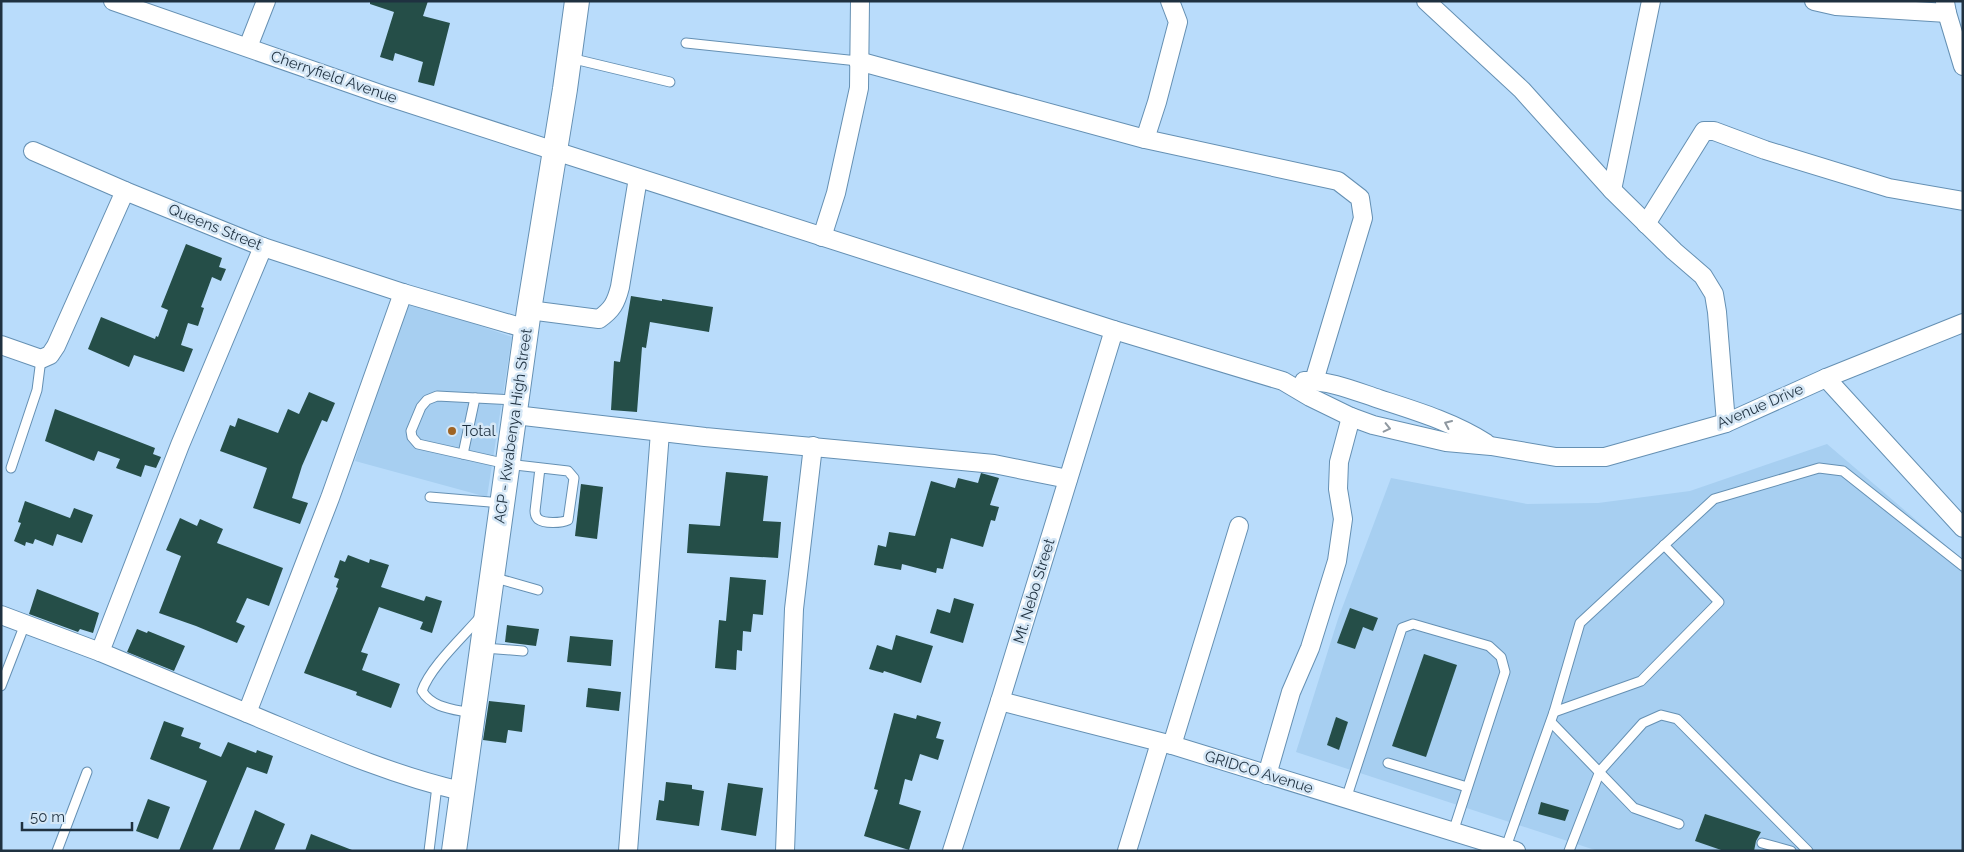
<svg xmlns="http://www.w3.org/2000/svg" width="1964" height="852" viewBox="0 0 1964 852" font-family="Raleway,sans-serif">
	<style>
		.built { fill: #a7cff1 }
		.building { fill: #254e48 }
		.lines { fill: none; stroke-linecap: round; stroke-linejoin: round }
		.service-casing { stroke: #6590b3; stroke-width: 11 }
		.minor-casing { stroke: #6590b3; stroke-width: 20 }
		.secondary-casing { stroke: #6590b3; stroke-width: 26 }
		.service { stroke: #fff; stroke-width: 9 }
		.minor { stroke: #fff; stroke-width: 18 }
		.secondary { stroke: #fff; stroke-width: 24 }
		.oneway { stroke: #8f98a0 }
		.poi-dot { fill: #9f6424; stroke: #d5e7f6; stroke-width: 2 }
		.labels { text-anchor: middle; dominant-baseline: central; stroke-width: 5; stroke-linejoin: round; paint-order: stroke }
		.street-label { font-size: 15px; fill: #1f3140; stroke: #d5e7f6 }
		.poi-label { font-size: 15px; fill: #1f3140; stroke: #d5e7f6; text-anchor: start }
	</style>
	<rect width="100%" height="100%" fill="#b9dcfb"/>
	<g class="built">
		<polygon points="405,300 512,337 487,497 355,461"/>
		<polygon points="1827,444 1963,560 1963,851 1598,851 1296,752 1338,619 1391,478 1527,504 1598,503 1690,491"/>
	</g>
	<g class="building">
		<polygon points="370,1 428,1 423,16 450,23 434,86 418,82 423,62 395,53 393,61 380,57 394,12 370,4"/>
		<polygon points="186,244 222,258 219,267 226,269 221,281 212,277 201,307 204,308 198,326 188,323 181,345 193,349 184,372 134,355 129,367 88,349 101,317 155,339 156,336 158,337 168,310 161,307"/>
		<polygon points="631,296 662,301 662,299 713,307 709,332 650,322 646,348 642,347 637,412 611,410 614,361 620,362"/>
		<polygon points="309,392 335,403 327,422 322,420 302,466 292,498 308,503 300,524 253,508 267,468 220,451 230,425 235,427 238,418 278,433 288,409 299,414"/>
		<polygon points="55,409 155,448 153,454 161,457 156,468 145,465 141,477 116,468 120,459 98,451 94,461 45,441"/>
		<polygon points="726,472 768,476 763,521 781,522 778,558 687,553 689,524 720,526"/>
		<polygon points="981,473 999,478 990,505 999,507 995,521 991,520 983,547 951,538 943,569 937,568 936,573 902,564 901,570 874,565 878,545 886,547 889,532 915,536 931,481 955,488 958,478 978,483"/>
		<polygon points="581,484 603,487 597,539 575,536"/>
		<polygon points="25,501 70,518 74,508 93,515 82,543 57,534 53,546 35,539 33,544 26,542 25,546 14,541 21,523 18,522"/>
		<polygon points="180,518 197,526 200,519 223,529 217,543 283,568 269,606 247,598 236,622 245,626 237,643 196,626 159,613 181,556 166,550"/>
		<polygon points="348,555 369,563 370,559 389,565 381,587 424,601 426,596 442,601 432,633 420,629 423,622 379,607 361,652 368,654 362,670 400,684 391,708 356,695 357,692 304,673 338,588 336,587 339,579 334,577 340,560 345,562"/>
		<polygon points="730,577 766,580 763,615 753,614 751,632 743,631 742,651 737,650 736,670 715,668 719,620 726,621"/>
		<polygon points="37,589 99,613 93,633 80,629 78,632 29,614"/>
		<polygon points="954,598 974,604 963,643 930,633 937,609 950,613"/>
		<polygon points="1350,608 1378,618 1373,631 1363,627 1355,649 1337,643"/>
		<polygon points="507,625 539,629 536,646 505,642"/>
		<polygon points="137,629 147,633 148,631 185,646 174,671 127,652"/>
		<polygon points="896,635 933,646 921,683 884,671 883,673 869,669 877,645 892,650"/>
		<polygon points="570,636 613,640 611,666 567,662"/>
		<polygon points="1424,654 1457,665 1426,757 1392,746"/>
		<polygon points="588,688 621,692 619,711 586,707"/>
		<polygon points="489,701 525,705 522,732 508,730 506,743 483,740"/>
		<polygon points="894,713 916,719 917,715 941,722 936,738 944,740 938,760 920,754 912,781 905,779 899,804 921,811 909,850 864,836 878,790 874,789"/>
		<polygon points="1336,717 1348,722 1339,750 1327,745"/>
		<polygon points="164,721 184,728 181,736 201,743 199,748 221,757 228,742 256,753 257,750 273,756 267,774 247,767 212,851 179,851 207,781 150,759"/>
		<polygon points="666,782 692,785 692,789 704,791 699,826 656,820 659,800 664,801"/>
		<polygon points="728,783 763,788 756,836 721,830"/>
		<polygon points="148,799 170,807 158,839 136,831"/>
		<polygon points="1541,802 1569,810 1565,821 1538,814"/>
		<polygon points="255,810 285,824 274,851 239,851"/>
		<polygon points="1705,814 1761,832 1756,841 1754,851 1724,851 1695,841"/>
		<polygon points="311,834 352,850 352,851 305,851"/>
	</g>
	<g class="lines">
		<defs>
			<g id="service">
				<polyline points="686,43 858,61"/>
				<polyline points="570,58 670,82"/>
				<path d="M516,400L437,396L427,400L421,407L411,431L412,437L418,444L507,464L568,471L574,478L568,520C562,523 544,524 538,519C535,516 535,514 535,511L540,468"/>
				<polyline points="463,454 475,398"/>
				<polyline points="11,468 37,390 41,359"/>
				<polyline points="430,497 502,503"/>
				<polyline points="492,577 538,590"/>
				<polyline points="484,648 523,651"/>
				<polyline points="1,686 25,624"/>
				<polyline points="1554,712 1641,681 1719,602 1664,545"/>
				<path d="M471,713C453,709 432,708 422,691C430,667 464,636 481,616"/>
				<polyline points="1551,722 1634,808 1679,824"/>
				<polyline points="1388,763 1467,787"/>
				<polyline points="1346,799 1402,628 1413,624 1489,646 1501,657 1505,672 1453,832"/>
				<polyline points="1762,843 1791,851"/>
				<polyline points="1506,847 1554,712 1580,623 1714,499 1819,468 1843,471 1963,566"/>
				<polyline points="57,851 87,772"/>
				<polyline points="429,851 437,786"/>
				<polyline points="1569,851 1600,771 1643,723 1661,715 1677,719 1808,851"/>
			</g>
			<g id="minor">
				<polyline points="113,1 383,95 555,151 1114,330 1283,381 1310,397 1351,417 1373,425 1446,442 1491,446 1556,457 1605,457 1726,423 1826,378 1963,323"/>
				<polyline points="1426,1 1522,90 1612,190 1674,251 1703,276 1714,294 1717,312 1726,423"/>
				<polyline points="1814,1 1836,6 1947,13"/>
				<polyline points="1945,2 1947,13 1963,66"/>
				<polyline points="248,47 266,1"/>
				<polyline points="858,61 1145,139 1338,181 1360,198 1363,218 1314,381"/>
				<polyline points="1145,139 1157,102 1178,22 1170,1"/>
				<polyline points="33,151 125,191"/>
				<polyline points="1612,190 1651,1"/>
				<polyline points="1646,224 1704,131 1714,131 1765,150 1889,188 1963,201"/>
				<polyline points="822,237 836,193 859,88 860,1"/>
				<polyline points="263,247 180,445 100,652 247,713 330,498 403,293"/>
				<path d="M529,310L599,319C612,310 616,303 620,287L638,178"/>
				<polyline points="1,345 41,359 50,355 56,346 125,191 263,247 403,293 527,329"/>
				<polyline points="1826,378 1963,528"/>
				<path d="M1304,381C1329,380 1355,391 1379,399C1416,411 1453,422 1486,443"/>
				<polyline points="515,415 705,437 994,464 1068,479"/>
				<polyline points="1,615 100,652"/>
				<polyline points="1000,701 1172,745 1516,851"/>
				<path d="M247,713C317,742 387,774 461,791"/>
				<polyline points="1172,745 1239,526"/>
				<polyline points="1267,775 1291,692 1310,648 1337,561 1343,519 1338,489 1339,462 1351,417"/>
				<polyline points="628,851 660,432"/>
				<polyline points="785,851 794,609 813,446"/>
				<polyline points="952,851 1000,701 1114,330"/>
				<polyline points="1127,851 1160,743"/>
			</g>
			<polyline id="secondary" points="454,851 529,310 565,89 577,1"/>
		</defs>
		<use href="#service" class="service-casing"/>
		<use href="#minor" class="minor-casing"/>
		<use href="#secondary" class="secondary-casing"/>
		<use href="#service" class="service"/>
		<use href="#minor" class="minor"/>
		<use href="#secondary" class="secondary"/>
	</g>
	<defs><path id="oneway-chevron" d="M-2-3.5L2.5 0L-2 3.5" fill="none" stroke-width="1.6" stroke-linecap="round" stroke-linejoin="round" transform="scale(1.25)"/></defs>
	<g class="oneway">
		<use href="#oneway-chevron" transform="translate(1448 424) rotate(-156)"/>
		<use href="#oneway-chevron" transform="translate(1387 428) rotate(13)"/>
	</g>
	<circle class="poi-dot" cx="452" cy="431" r="5"/>
	<g class="labels">
		<g class="street-label">
			<text transform="translate(334 77) rotate(19)">Cherryfield Avenue</text>
			<text transform="translate(215 227) rotate(22)">Queens Street</text>
			<text transform="translate(1760 406) rotate(-23)">Avenue Drive</text>
			<text transform="translate(513 426) rotate(-82)">ACP - Kwabenya High Street</text>
			<text transform="translate(1034 591) rotate(-73)">Mt. Nebo Street</text>
			<text transform="translate(1259 772) rotate(17)">GRIDCO Avenue</text>
		</g>
		<g class="poi-label">
			<text x="462" y="431">Total</text>
		</g>
	</g>
	<rect width="1964" height="852" fill="none" stroke="#1f3140" stroke-width="5"/>
	<path d="M22 822v8h110v-8" fill="none" stroke="#1f3140" stroke-width="2.5"/>
	<text x="30" y="822" font-size="15" fill="#1f3140" stroke="#d5e7f6" stroke-width="4" paint-order="stroke">50 m</text>
</svg>
